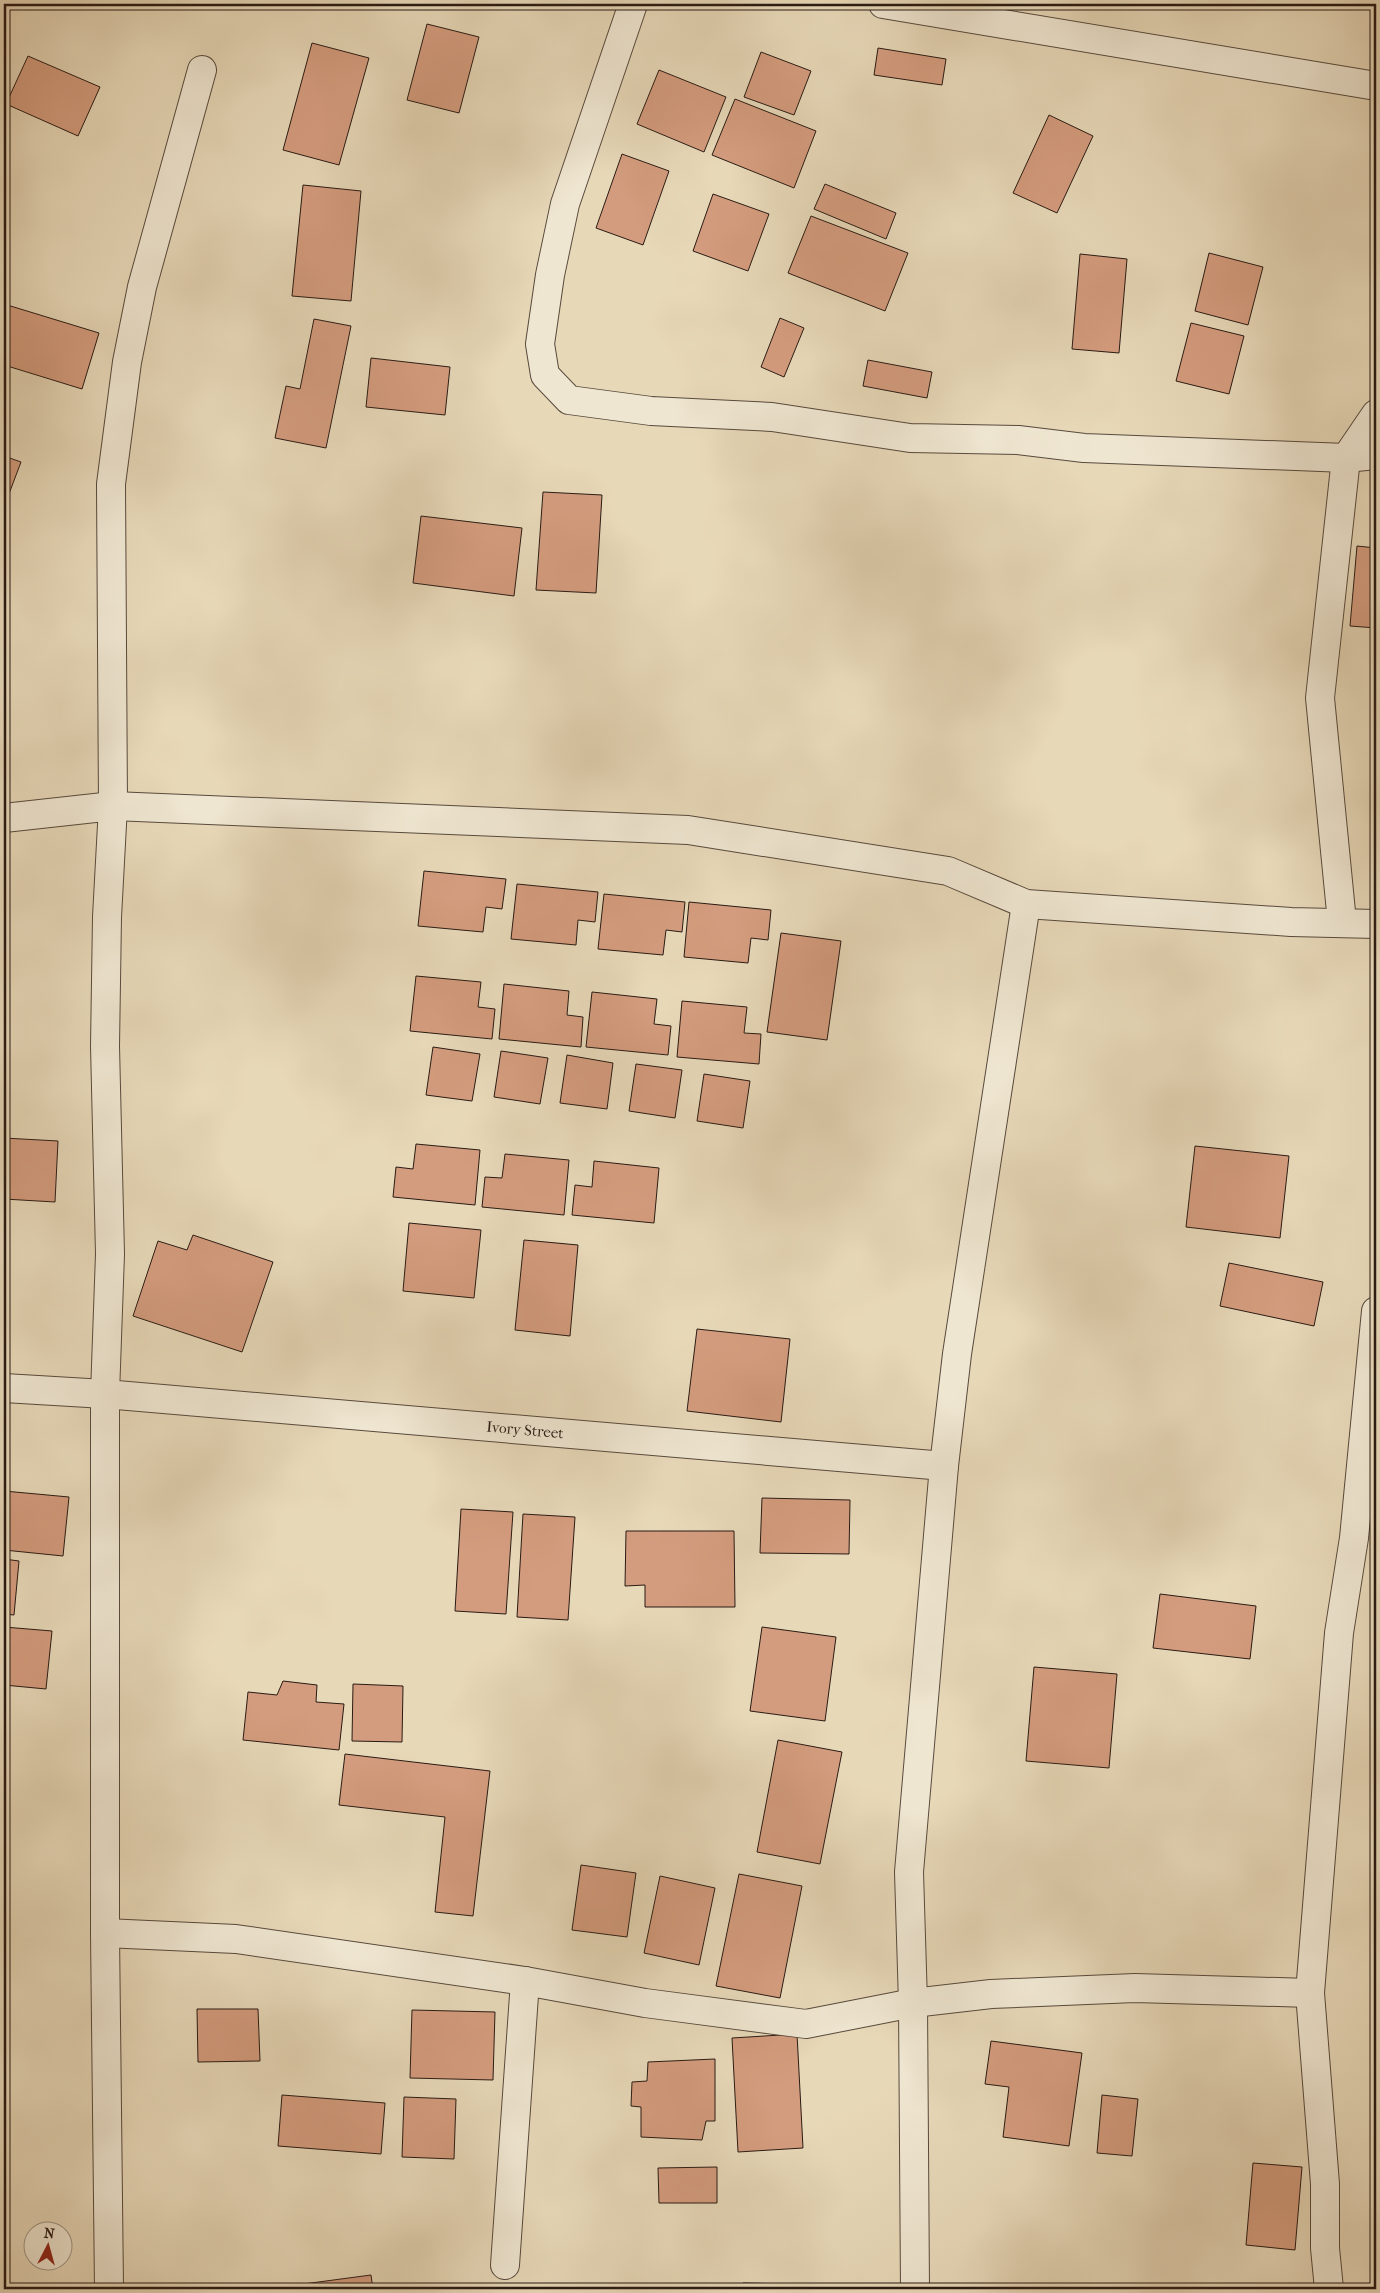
<svg xmlns="http://www.w3.org/2000/svg" width="1380" height="2293" viewBox="0 0 1380 2293" font-family="'IM FELL French Canon',serif">
	<style>
		.building { fill: #d49c7e; stroke: #291b14 }
		.lines { fill: none; stroke-linecap: round; stroke-linejoin: round }
		.street-casing { stroke: #584a3d; stroke-width: 30 }
		.street { stroke: #efe6d1; stroke-width: 28 }
		.labels { text-anchor: middle; dominant-baseline: central; stroke-width: 4; stroke-linejoin: round; paint-order: stroke }
		.street-label { font-size: 15px; fill: #291b14; stroke: #efe6d1 }
	</style>
	<rect width="100%" height="100%" fill="#e7d8b8"/>
	<filter id="stains"><feTurbulence type="fractalNoise" baseFrequency=".004" numOctaves="4"/><feColorMatrix values="0 0 0 0 .2 0 0 0 0 .09 0 0 0 0 .02 0 0 0 .5 -.17"/></filter>
	<radialGradient id="worn" r=".72"><stop offset=".6" stop-color="#630" stop-opacity="0"/><stop offset="1" stop-color="#630" stop-opacity=".3"/></radialGradient>
	<g class="building">
		<polygon points="427,24 479,37 459,113 407,100"/>
		<polygon points="312,43 369,58 339,165 283,150"/>
		<polygon points="878,48 946,59 942,85 874,75"/>
		<polygon points="761,52 811,71 794,115 744,97"/>
		<polygon points="28,56 100,87 78,136 6,104"/>
		<polygon points="659,70 726,97 704,152 637,124"/>
		<polygon points="735,99 816,131 794,188 712,155"/>
		<polygon points="1049,115 1093,136 1057,213 1013,193"/>
		<polygon points="622,154 669,171 643,245 596,228"/>
		<polygon points="825,184 896,213 886,239 814,209"/>
		<polygon points="303,185 361,191 351,301 292,296"/>
		<polygon points="713,194 769,214 748,271 693,251"/>
		<polygon points="811,216 908,253 885,311 788,273"/>
		<polygon points="1209,253 1263,267 1248,325 1195,311"/>
		<polygon points="1080,254 1127,259 1119,353 1072,349"/>
		<polygon points="4,304 99,333 82,389 4,365"/>
		<polygon points="780,318 804,328 784,377 761,367"/>
		<polygon points="314,319 351,326 326,448 275,438 286,386 300,389"/>
		<polygon points="1191,323 1244,336 1229,394 1176,381"/>
		<polygon points="371,358 450,367 445,415 366,407"/>
		<polygon points="868,360 932,372 927,398 863,386"/>
		<polygon points="4,456 21,462 4,507"/>
		<polygon points="543,492 602,495 596,593 536,590"/>
		<polygon points="421,516 522,528 514,596 413,583"/>
		<polygon points="1357,546 1376,548 1376,628 1350,626"/>
		<polygon points="424,871 506,879 502,909 486,907 483,932 418,926"/>
		<polygon points="517,884 598,892 595,922 578,920 576,945 511,939"/>
		<polygon points="604,894 685,902 682,932 666,930 663,955 598,949"/>
		<polygon points="689,902 771,910 768,940 751,938 748,963 684,957"/>
		<polygon points="781,933 841,941 827,1040 767,1032"/>
		<polygon points="416,976 481,982 478,1007 495,1009 492,1039 410,1031"/>
		<polygon points="504,984 569,991 567,1015 583,1017 581,1047 499,1039"/>
		<polygon points="592,992 657,999 654,1024 671,1026 668,1055 586,1047"/>
		<polygon points="682,1001 747,1007 744,1033 761,1034 759,1064 677,1057"/>
		<polygon points="433,1047 480,1054 472,1101 426,1095"/>
		<polygon points="501,1051 548,1058 540,1104 494,1097"/>
		<polygon points="567,1055 613,1063 607,1109 560,1103"/>
		<polygon points="636,1064 682,1070 675,1118 629,1111"/>
		<polygon points="704,1074 750,1081 743,1128 697,1121"/>
		<polygon points="4,1138 58,1141 55,1202 4,1199"/>
		<polygon points="416,1144 480,1150 475,1205 393,1197 396,1167 413,1169"/>
		<polygon points="1195,1146 1289,1156 1280,1238 1186,1227"/>
		<polygon points="505,1154 569,1160 564,1215 482,1207 485,1177 502,1178"/>
		<polygon points="594,1161 659,1168 654,1223 572,1215 575,1185 592,1187"/>
		<polygon points="409,1223 481,1230 474,1298 403,1291"/>
		<polygon points="193,1235 273,1262 242,1352 133,1316 158,1241 187,1250"/>
		<polygon points="524,1240 578,1245 570,1336 515,1330"/>
		<polygon points="1229,1263 1323,1282 1314,1326 1220,1306"/>
		<polygon points="697,1329 790,1339 781,1422 687,1411"/>
		<polygon points="4,1491 69,1497 63,1556 4,1550"/>
		<polygon points="762,1498 850,1500 849,1554 760,1553"/>
		<polygon points="461,1509 513,1512 506,1614 455,1611"/>
		<polygon points="523,1514 575,1517 568,1620 517,1617"/>
		<polygon points="626,1531 734,1531 735,1607 645,1607 645,1585 625,1586"/>
		<polygon points="4,1559 19,1561 14,1615 4,1614"/>
		<polygon points="1160,1594 1256,1606 1250,1659 1153,1648"/>
		<polygon points="4,1627 52,1631 46,1689 4,1685"/>
		<polygon points="762,1627 836,1637 825,1721 750,1711"/>
		<polygon points="1034,1667 1117,1674 1109,1768 1026,1761"/>
		<polygon points="283,1681 317,1685 316,1702 344,1704 339,1750 243,1740 248,1692 277,1695"/>
		<polygon points="353,1684 403,1686 402,1742 352,1741"/>
		<polygon points="778,1740 842,1752 820,1864 757,1852"/>
		<polygon points="345,1754 490,1771 473,1916 435,1912 445,1817 339,1805"/>
		<polygon points="581,1865 636,1873 627,1937 572,1930"/>
		<polygon points="739,1874 802,1886 780,1998 716,1986"/>
		<polygon points="660,1876 715,1888 699,1965 644,1953"/>
		<polygon points="197,2009 258,2009 260,2061 198,2062"/>
		<polygon points="412,2010 495,2012 493,2080 410,2078"/>
		<polygon points="797,2034 803,2148 738,2152 732,2038"/>
		<polygon points="991,2041 1082,2053 1069,2146 1003,2137 1009,2087 985,2084"/>
		<polygon points="715,2059 715,2121 706,2121 702,2140 641,2137 641,2107 631,2106 632,2082 647,2081 648,2062"/>
		<polygon points="282,2095 385,2103 381,2154 278,2146"/>
		<polygon points="1102,2095 1138,2099 1132,2156 1097,2153"/>
		<polygon points="404,2097 456,2099 454,2159 402,2157"/>
		<polygon points="1376,2128 1376,2188 1372,2188"/>
		<polygon points="1253,2163 1302,2167 1295,2250 1246,2245"/>
		<polygon points="717,2167 717,2203 659,2203 658,2168"/>
		<polygon points="371,2275 373,2289 297,2289 296,2285"/>
		<polygon points="743,2283 792,2284 791,2289 743,2289"/>
		<polygon points="649,2285 666,2289 647,2289"/>
	</g>
	<g class="lines">
		<defs>
			<g id="street">
				<polyline points="633,4 565,204 550,275 540,344 545,375 569,400 651,411 772,417 910,438 1018,440 1084,448 1346,458 1376,455"/>
				<polyline points="883,4 1376,86"/>
				<polyline points="4,818 113,806 688,830 948,871 1026,904 1291,922 1376,924"/>
				<polyline points="1342,922 1320,698 1346,458 1376,414"/>
				<polyline points="4,1388 105,1394 944,1466"/>
				<polyline points="105,1933 236,1939 525,1981 645,2003 806,2024 913,2003 991,1994 1135,1988 1310,1993"/>
				<polyline points="505,2265 525,1981"/>
				<polyline points="109,2289 105,1933 105,1394 110,1254 105,1046 107,917 113,806 111,484 127,362 142,287 202,70"/>
				<polyline points="915,2289 913,2003 909,1872 944,1466 957,1354 1026,904"/>
				<polyline points="1329,2289 1325,2248 1325,2184 1310,1993 1339,1633 1354,1538 1376,1311"/>
			</g>
		</defs>
		<use href="#street" class="street-casing"/>
		<use href="#street" class="street"/>
	</g>
	<g class="labels">
		<g class="street-label">
			<text transform="translate(525 1430) rotate(5)">Ivory Street</text>
		</g>
	</g>
	<rect width="1380" height="2293" fill="none" stroke="#e7d8b8" stroke-width="20"/>
	<rect x="5" y="5" width="1370" height="2283" fill="none" stroke="#291b14" stroke-width="2.5"/>
	<rect x="10" y="10" width="1360" height="2273" fill="none" stroke="#291b14"/>
	<g transform="translate(48 2246) rotate(6)"><circle r="24" fill="#efe6d1" stroke="#a09585"/>
	<path d="M0-4L9 19L0 12L-9 19Z" fill="#8f2418"/>
	<text y="-8" font-size="14" font-weight="bold" text-anchor="middle" fill="#291b14">N</text>
	</g>
	<rect width="100%" height="100%" filter="url(#stains)"/>
	<rect width="100%" height="100%" fill="url(#worn)"/>
</svg>
